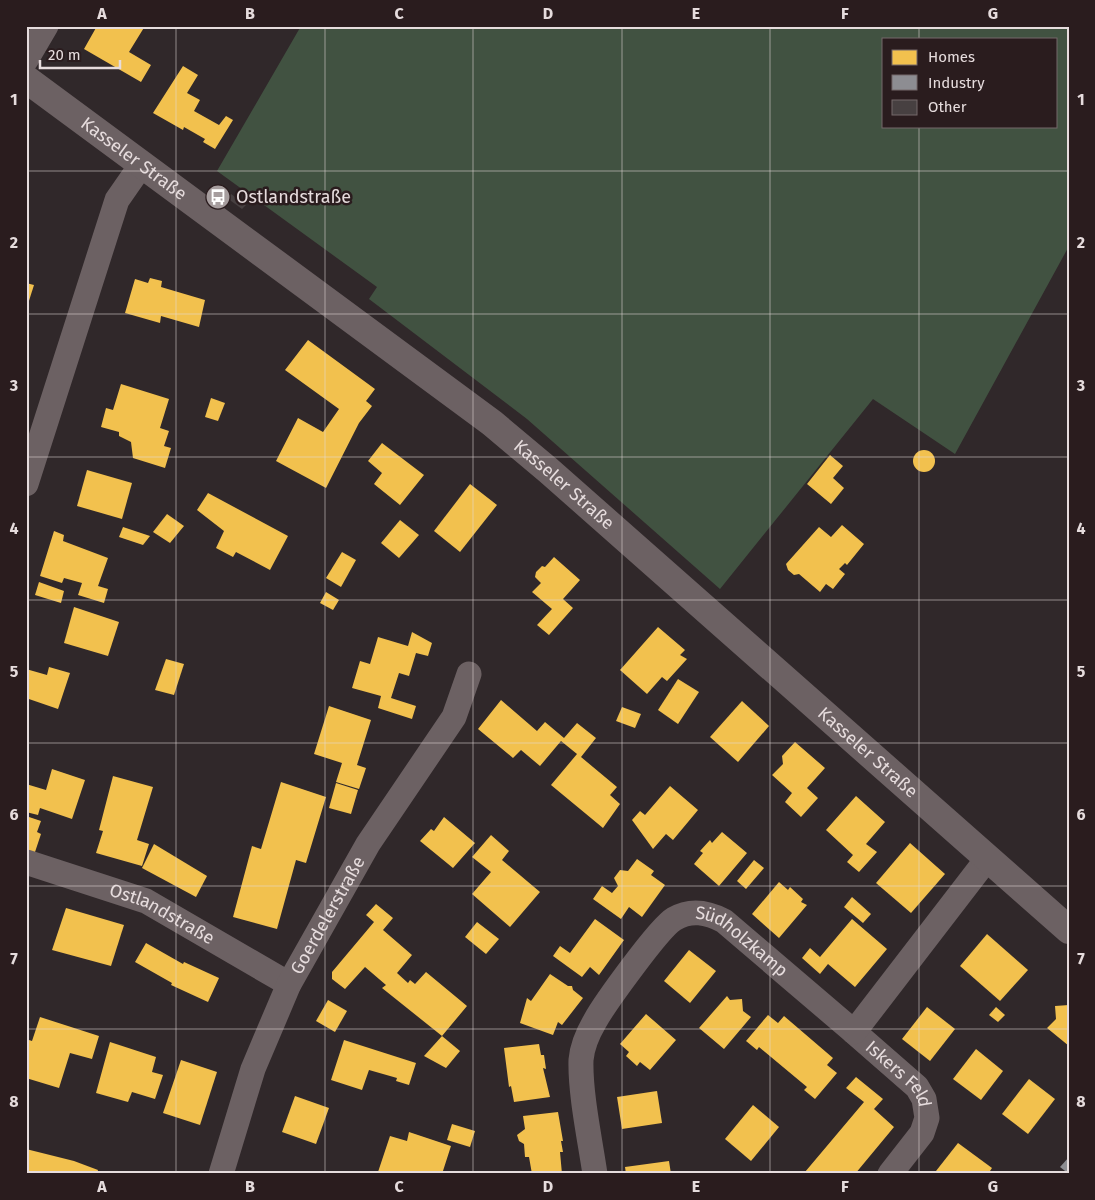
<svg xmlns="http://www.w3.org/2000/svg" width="1095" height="1200" viewBox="0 0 1095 1200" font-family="'Fira Sans',sans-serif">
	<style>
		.forest { fill: #415241; fill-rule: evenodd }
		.homes { fill: #f2c14e }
		.industry { fill: #8d8d92 }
		.building { fill: #474041 }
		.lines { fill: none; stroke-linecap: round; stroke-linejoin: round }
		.minor { stroke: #6c6163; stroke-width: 25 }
		.tertiary { stroke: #6c6163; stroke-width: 28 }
		.grid { fill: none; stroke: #e6dcdd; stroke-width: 1; stroke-opacity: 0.55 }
		.labels { text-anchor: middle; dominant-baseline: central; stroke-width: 5; stroke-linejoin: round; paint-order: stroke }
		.street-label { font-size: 18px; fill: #e6dcdd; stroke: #2a1c1e }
		.poi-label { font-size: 18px; fill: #e6dcdd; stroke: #2a1c1e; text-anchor: start }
		.neatline { fill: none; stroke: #e6dcdd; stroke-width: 2 }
		.grid-label { font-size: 16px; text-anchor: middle; font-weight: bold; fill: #e6dcdd }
	</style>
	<rect width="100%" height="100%" fill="#30282a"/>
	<path class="forest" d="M301,26H1069V246L955,454L873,399L720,589L527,419L369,299L377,287L217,171ZM884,39H1056V126H884Z"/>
	<g class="homes">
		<polygon points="97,26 145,26 129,52 151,65 141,82 84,49"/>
		<polygon points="183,66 198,75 187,93 200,100 194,111 219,125 226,116 233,120 215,149 203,142 205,139 184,127 183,130 153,113"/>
		<polygon points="150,278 162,281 161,287 205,300 199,327 161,316 160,323 125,313 135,279 148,283"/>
		<polygon points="26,283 34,285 27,307 26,307"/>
		<polygon points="308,340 375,389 366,401 372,406 359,423 326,488 276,461 298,418 323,432 339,409 285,370"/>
		<polygon points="121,384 169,399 160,428 169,431 164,446 171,448 165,468 133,458 131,442 119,436 119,432 101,427 106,408 113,410"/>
		<polygon points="211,398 225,403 218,421 205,417"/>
		<polygon points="382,443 424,475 400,505 374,484 382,473 368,461"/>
		<circle cx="924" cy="461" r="11"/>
		<polygon points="830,455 843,466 833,478 844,488 831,504 807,484"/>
		<polygon points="87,470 132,483 122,519 77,506"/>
		<polygon points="470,484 497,505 460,552 434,531"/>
		<polygon points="208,493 288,536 270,570 236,552 233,557 216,548 224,531 197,510"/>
		<polygon points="167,514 184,526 170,543 153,532"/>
		<polygon points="400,520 419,535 399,558 381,543"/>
		<polygon points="842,525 864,544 847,565 845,563 839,569 845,574 833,589 826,584 820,592 799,574 794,575 788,570 786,564 819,527 831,537"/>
		<polygon points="123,527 150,536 143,545 119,537"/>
		<polygon points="54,531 64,535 63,541 108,558 98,586 108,589 104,603 78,595 82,583 64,578 62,583 40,576"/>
		<polygon points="342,552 356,560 341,587 326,578"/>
		<polygon points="554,557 580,580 563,599 573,608 549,635 537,625 552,609 532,592 541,583 535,577 536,572 542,566 545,567"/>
		<polygon points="39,582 64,591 61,603 35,595"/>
		<polygon points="326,592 339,600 333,610 320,603"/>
		<polygon points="74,607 119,622 108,656 64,643"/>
		<polygon points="658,627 685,650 680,655 687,659 667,681 662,677 647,694 620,670"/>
		<polygon points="412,632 432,643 428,656 416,653 409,676 399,673 391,698 416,706 412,719 378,708 381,696 352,688 360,661 370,664 378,637 408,646"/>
		<polygon points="166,659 184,664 174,695 155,690"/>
		<polygon points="49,667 70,673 58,709 26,698 26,669 47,675"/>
		<polygon points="678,679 699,692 678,724 658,710"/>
		<polygon points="501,700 537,731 545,722 564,738 577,723 596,738 581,757 617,787 610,795 620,804 603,828 551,785 577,754 561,741 540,766 521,750 513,758 478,729"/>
		<polygon points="742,701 769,726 738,762 710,737"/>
		<polygon points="329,706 371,720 357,765 366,768 359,789 336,782 342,763 314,754"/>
		<polygon points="622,707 641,714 635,728 616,721"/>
		<polygon points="795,742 825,768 807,788 818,798 801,817 785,802 792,793 772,775 783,764 782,756"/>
		<polygon points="52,769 85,780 72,819 40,808 38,815 26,812 26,784 46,790"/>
		<polygon points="113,776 153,787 137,840 149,844 142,866 96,853 103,831 99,830"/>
		<polygon points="281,782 326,797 306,863 296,860 277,929 233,917 252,846 261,849"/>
		<polygon points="336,783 358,790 351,814 329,808"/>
		<polygon points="670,786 698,810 673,840 666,834 653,849 632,820 640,811 645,815"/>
		<polygon points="856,796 885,822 866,844 877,852 859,872 847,862 853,855 826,830"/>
		<polygon points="26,816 41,821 37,832 41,834 34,855 26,852"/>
		<polygon points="444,817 475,843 453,868 420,841 431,829 434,831"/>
		<polygon points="722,832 747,853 719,886 694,864 703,853 700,851 710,840 712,843"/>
		<polygon points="491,835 509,851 502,860 540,892 510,927 472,894 491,872 472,857"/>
		<polygon points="910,843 945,874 911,913 876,883"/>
		<polygon points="154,844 207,876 196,897 142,868"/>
		<polygon points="637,859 654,871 651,875 665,885 642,917 629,907 621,919 593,899 602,886 612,893 618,886 614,878 620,870 628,871"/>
		<polygon points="754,860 764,868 746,889 737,881"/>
		<polygon points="779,882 788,890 790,887 803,899 801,902 807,905 779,938 752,914"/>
		<polygon points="852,897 871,914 863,923 844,907"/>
		<polygon points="376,904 393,918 383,930 412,955 397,973 408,983 410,980 415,984 426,972 467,1006 442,1036 382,988 386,985 365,967 345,989 332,979 332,972 374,922 366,915"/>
		<polygon points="66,908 124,925 111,966 52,950"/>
		<polygon points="595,919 624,940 599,975 590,967 582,977 553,956 560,946 570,953"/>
		<polygon points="852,919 887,949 855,987 828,964 820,974 802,958 810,948 820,957"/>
		<polygon points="477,922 499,939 486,954 465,937"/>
		<polygon points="987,934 1028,970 1000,1001 960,966"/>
		<polygon points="146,943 183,964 184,962 219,978 208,1002 171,985 172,983 135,962"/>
		<polygon points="689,950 716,971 690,1003 664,981"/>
		<polygon points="550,974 568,986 572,986 573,990 583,998 562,1025 558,1022 553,1035 520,1023 527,998 531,1001"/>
		<polygon points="727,996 730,1000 742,999 743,1011 751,1017 724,1049 699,1028"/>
		<polygon points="328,1000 347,1011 335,1032 316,1021"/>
		<polygon points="1069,1005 1069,1046 1047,1028 1056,1019 1055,1006"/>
		<polygon points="927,1007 955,1029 930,1061 902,1039"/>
		<polygon points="996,1007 1005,1015 998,1022 989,1015"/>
		<polygon points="646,1014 676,1040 650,1070 640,1062 637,1066 626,1056 629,1052 620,1044"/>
		<polygon points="768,1015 778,1023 784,1016 833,1058 827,1065 837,1073 815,1099 804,1090 807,1087 759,1047 757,1050 746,1041"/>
		<polygon points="40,1017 99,1036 92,1059 70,1053 59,1088 26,1078 26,1039 32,1041"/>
		<polygon points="442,1036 460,1051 446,1068 424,1056"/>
		<polygon points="344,1040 416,1063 409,1085 396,1081 397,1078 369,1070 362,1090 331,1080"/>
		<polygon points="110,1042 156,1057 152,1072 163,1075 155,1099 132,1092 128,1102 96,1093"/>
		<polygon points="539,1044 541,1055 544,1055 546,1069 543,1068 550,1097 514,1102 511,1086 509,1087 504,1048"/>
		<polygon points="976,1049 1003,1071 981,1100 953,1079"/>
		<polygon points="181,1060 217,1072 200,1125 163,1113"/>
		<polygon points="856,1077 883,1099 874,1109 894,1127 855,1174 808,1174 805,1172 864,1102 846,1088"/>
		<polygon points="1029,1079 1055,1099 1028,1134 1002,1114"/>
		<polygon points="657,1091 662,1123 622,1129 617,1097"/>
		<polygon points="295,1096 329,1108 316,1144 282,1132"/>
		<polygon points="753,1105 779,1127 751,1161 725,1139"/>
		<polygon points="558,1112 563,1141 561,1141 563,1152 560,1152 562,1174 532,1174 529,1157 525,1157 524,1144 519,1141 517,1135 525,1129 523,1116"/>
		<polygon points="452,1124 475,1131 470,1147 447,1140"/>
		<polygon points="409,1132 451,1146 442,1174 378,1172 390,1136 407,1141"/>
		<polygon points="958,1143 992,1168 988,1174 939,1174 936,1171"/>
		<polygon points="26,1149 74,1161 98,1170 97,1174 26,1174"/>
		<polygon points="669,1161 671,1174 626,1174 625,1167"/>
	</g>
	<polygon class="industry" points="1069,1157 1069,1174 1060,1167"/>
	<polygon class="building" points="231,194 246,205 242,209 227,198"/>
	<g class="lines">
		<g class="minor">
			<polyline points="26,60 46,26"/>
			<polyline points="26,484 117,200 142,164"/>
			<path id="s1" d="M26,862L146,901L289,984"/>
			<path id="s2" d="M854,1032L917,1087L924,1099L927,1118L922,1133L890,1174"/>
			<path id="s3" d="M221,1174L253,1069L289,984L368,844L454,717L469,674"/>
			<path id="s4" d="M595,1174C590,1140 580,1093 581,1060C582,1047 588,1033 595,1021C605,1003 659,928 674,919C691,909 707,912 724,921L854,1032L987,859"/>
		</g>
		<path class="tertiary" id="s5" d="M26,79L492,423L548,470L1069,930"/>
	</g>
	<path class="grid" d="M176,26V1174M325,26V1174M473,26V1174M622,26V1174M770,26V1174M919,26V39M919,126V1174M26,171H1069M26,314H1069M26,457H1069M26,600H1069M26,743H1069M26,886H1069M26,1029H1069"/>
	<defs>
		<symbol id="bus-disc" viewBox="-11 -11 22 22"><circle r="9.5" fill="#a69d9e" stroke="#2a1c1e"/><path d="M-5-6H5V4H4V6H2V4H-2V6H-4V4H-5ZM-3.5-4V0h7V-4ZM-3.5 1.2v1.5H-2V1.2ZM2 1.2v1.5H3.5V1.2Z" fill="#fff"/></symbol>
	</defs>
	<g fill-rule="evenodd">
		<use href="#bus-disc" x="204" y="183" width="28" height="28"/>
	</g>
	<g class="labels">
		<g class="street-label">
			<text stroke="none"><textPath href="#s5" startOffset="134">Kasseler Straße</textPath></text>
			<text stroke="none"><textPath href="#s5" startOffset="674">Kasseler Straße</textPath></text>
			<text stroke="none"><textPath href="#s5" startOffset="1079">Kasseler Straße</textPath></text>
			<text stroke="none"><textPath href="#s1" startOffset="146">Ostlandstraße</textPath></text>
			<text stroke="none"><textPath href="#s3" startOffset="281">Goerdelerstraße</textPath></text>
			<text stroke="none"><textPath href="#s4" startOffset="364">Südholzkamp</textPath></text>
			<text stroke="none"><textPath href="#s2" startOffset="62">Iskers Feld</textPath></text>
		</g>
		<g class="poi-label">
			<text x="236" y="197">Ostlandstraße</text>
		</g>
	</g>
	<rect width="1095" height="1200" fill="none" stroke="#2a1c1e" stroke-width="55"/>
	<rect x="882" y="38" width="175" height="90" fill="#2a1c1e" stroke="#75696a"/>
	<rect x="892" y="50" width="25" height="15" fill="#f2c14e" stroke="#75696a"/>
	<text x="928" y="62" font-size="15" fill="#e6dcdd">Homes</text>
	<rect x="892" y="75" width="25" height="15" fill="#8d8d92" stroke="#75696a"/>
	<text x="928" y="88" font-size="15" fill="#e6dcdd">Industry</text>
	<rect x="892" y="100" width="25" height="15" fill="#474041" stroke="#75696a"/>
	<text x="928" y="112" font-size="15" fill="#e6dcdd">Other</text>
	<path d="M40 60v8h80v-8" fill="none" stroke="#e6dcdd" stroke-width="2.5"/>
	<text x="48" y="60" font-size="15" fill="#e6dcdd" stroke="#2a1c1e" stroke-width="4" paint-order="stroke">20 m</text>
	<rect x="28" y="28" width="1040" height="1144" class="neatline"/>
	<g class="grid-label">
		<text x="102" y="19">A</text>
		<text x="250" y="19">B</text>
		<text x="399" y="19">C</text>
		<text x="548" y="19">D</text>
		<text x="696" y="19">E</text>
		<text x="845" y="19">F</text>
		<text x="993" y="19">G</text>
		<text x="14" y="105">1</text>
		<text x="1081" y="105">1</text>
		<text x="14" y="248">2</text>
		<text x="1081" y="248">2</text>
		<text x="14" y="391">3</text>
		<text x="1081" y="391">3</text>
		<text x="14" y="534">4</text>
		<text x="1081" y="534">4</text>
		<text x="14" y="677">5</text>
		<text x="1081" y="677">5</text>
		<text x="14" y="820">6</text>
		<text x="1081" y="820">6</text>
		<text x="14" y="964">7</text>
		<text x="1081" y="964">7</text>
		<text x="14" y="1107">8</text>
		<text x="1081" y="1107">8</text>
		<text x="102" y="1192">A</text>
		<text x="250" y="1192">B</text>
		<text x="399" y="1192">C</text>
		<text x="548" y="1192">D</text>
		<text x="696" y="1192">E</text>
		<text x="845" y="1192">F</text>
		<text x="993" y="1192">G</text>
	</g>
</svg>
